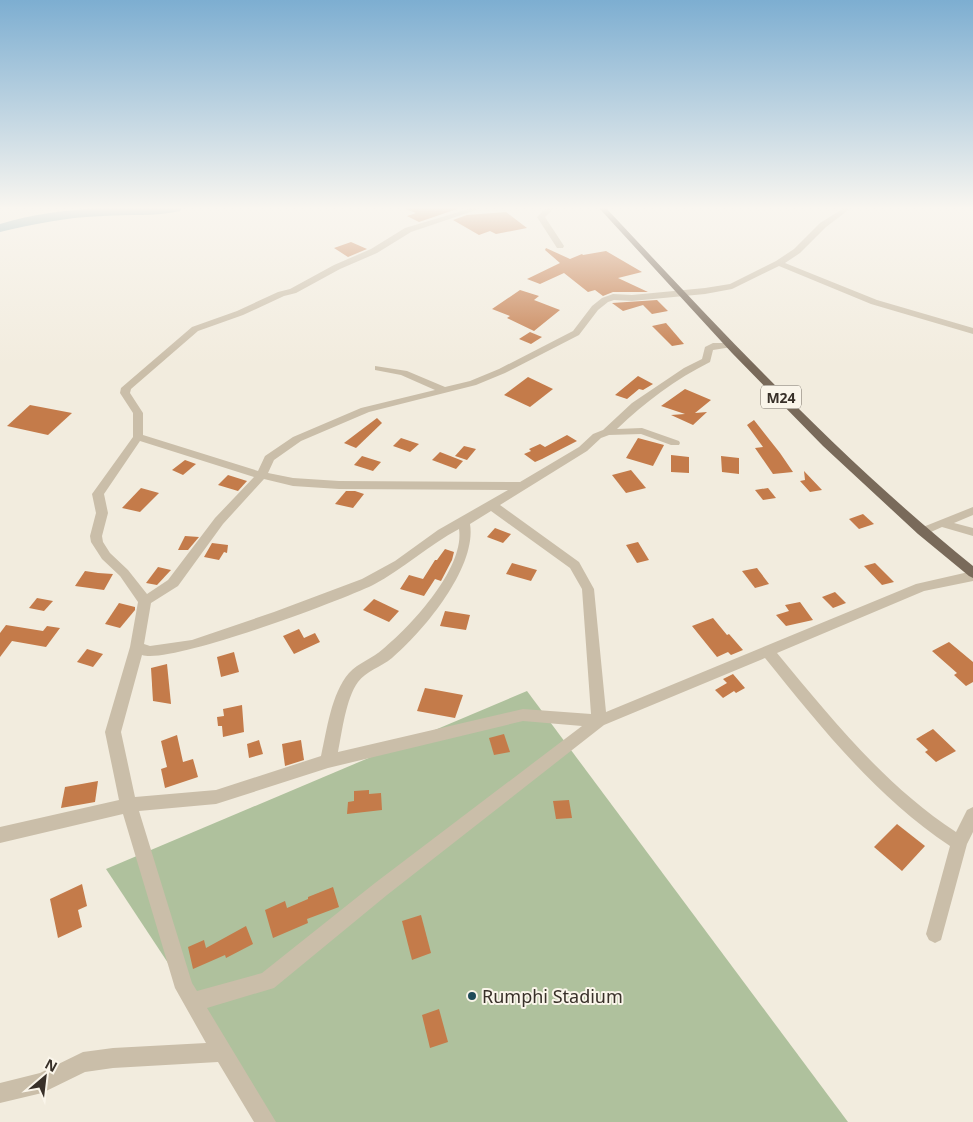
<svg xmlns="http://www.w3.org/2000/svg" width="973" height="1122" viewBox="0 0 973 1122" font-family="'Noto Sans',sans-serif">
	<style>
		.green { fill: #afc19d }
		.lines { fill: none; stroke-linecap: round; stroke-linejoin: round }
		.river { fill: #7da5af; fill-rule: evenodd }
		.building { fill: #c47b4a }
		.minor { fill: #cabea9; fill-rule: evenodd }
		.major { fill: #796a5a; fill-rule: evenodd }
		.poi-dot { fill: #1f4b59; stroke: #faf5ea; stroke-width: 2 }
		.labels { text-anchor: middle; dominant-baseline: central; stroke-width: 4; stroke-linejoin: round; paint-order: stroke }
		.shield { fill: #faf5ea; stroke: #726b63; stroke-width: 1 }
		.shield-label { font-size: 14px; font-weight: bold; fill: #383029 }
		.near-poi-label { font-size: 18px; fill: #383029; stroke: #faf5ea; text-anchor: start }
	</style>
	<rect width="100%" height="100%" fill="#f2ecde"/>
	<polygon class="green" points="527,691 848,1122 273,1122 106,869"/>
	<g class="lines">
		<path class="river" d="M100,208H182L180,211C155,217 128,214 103,216C67,217 34,224 0,232V224C33,214 66,210 100,208Z"/>
	</g>
	<g class="building">
		<polygon points="403,208 457,208 457,209 419,222 407,216 416,213"/>
		<polygon points="506,212 527,228 496,234 490,231 479,235 453,220 467,215"/>
		<polygon points="351,242 367,249 348,257 334,248"/>
		<polygon points="546,248 570,259 582,254 583,255 606,251 642,272 618,278 648,292 613,292 603,296 595,290 588,292 564,273 540,284 527,279 560,263 545,250"/>
		<polygon points="520,290 539,296 534,300 560,310 534,331 507,318 510,316 492,309"/>
		<polygon points="657,300 668,311 652,314 643,305 623,311 612,303"/>
		<polygon points="666,323 684,344 672,346 652,326"/>
		<polygon points="530,332 542,337 531,344 519,339"/>
		<polygon points="638,376 653,384 643,390 639,389 627,399 615,395"/>
		<polygon points="528,377 553,389 530,407 504,395"/>
		<polygon points="685,389 711,400 695,413 707,412 693,425 671,415 685,414 661,406"/>
		<polygon points="30,405 72,413 48,435 7,426"/>
		<polygon points="377,418 382,423 356,448 344,443"/>
		<polygon points="754,420 780,453 793,472 773,474 755,448 763,447 747,425"/>
		<polygon points="567,435 577,441 542,459 535,462 524,454 531,451 529,449 540,444 545,447"/>
		<polygon points="401,438 419,444 410,452 393,446"/>
		<polygon points="638,438 664,445 653,466 626,458"/>
		<polygon points="464,446 476,449 467,460 455,456"/>
		<polygon points="440,452 463,461 456,469 432,460"/>
		<polygon points="671,455 689,457 689,473 671,472"/>
		<polygon points="362,456 381,462 373,471 354,465"/>
		<polygon points="721,456 739,458 739,474 722,472"/>
		<polygon points="185,460 196,464 183,475 172,470"/>
		<polygon points="631,470 646,488 626,493 612,475"/>
		<polygon points="804,471 822,490 810,492 800,481 805,480"/>
		<polygon points="228,475 247,481 238,491 218,485"/>
		<polygon points="141,488 159,493 140,512 122,508"/>
		<polygon points="768,488 776,498 763,500 755,490"/>
		<polygon points="346,491 355,491 364,494 353,508 335,504"/>
		<polygon points="863,514 874,524 859,529 849,519"/>
		<polygon points="495,528 511,534 503,543 487,537"/>
		<polygon points="185,536 199,537 188,550 178,550"/>
		<polygon points="638,542 649,560 637,563 626,545"/>
		<polygon points="212,543 228,545 227,553 224,552 219,560 204,557"/>
		<polygon points="445,549 454,552 452,560 441,581 435,579 424,596 400,589 409,575 423,579 435,560 437,560"/>
		<polygon points="512,563 537,570 531,581 506,574"/>
		<polygon points="875,563 894,582 882,585 864,566"/>
		<polygon points="158,567 171,570 157,585 146,583"/>
		<polygon points="757,568 769,584 755,588 742,571"/>
		<polygon points="85,571 98,573 113,574 104,590 75,586"/>
		<polygon points="835,592 846,603 833,608 822,597"/>
		<polygon points="37,598 53,601 44,611 29,608"/>
		<polygon points="374,599 399,611 389,622 363,610"/>
		<polygon points="800,602 813,620 786,626 776,615 789,611 785,605"/>
		<polygon points="119,603 135,607 135,610 120,628 105,624"/>
		<polygon points="445,611 470,615 466,630 440,626"/>
		<polygon points="713,618 727,635 729,634 743,650 731,655 728,652 717,657 692,626"/>
		<polygon points="6,625 43,631 47,626 60,628 46,647 12,641 0,657 0,633"/>
		<polygon points="299,629 304,638 315,633 320,642 294,654 283,636"/>
		<polygon points="949,642 973,662 973,682 966,686 954,675 957,673 932,651"/>
		<polygon points="87,649 103,654 93,667 77,662"/>
		<polygon points="234,652 239,672 221,677 217,657"/>
		<polygon points="167,664 171,704 153,701 151,668"/>
		<polygon points="733,674 745,688 736,693 734,691 723,698 715,690 727,683 723,679"/>
		<polygon points="425,688 463,695 455,718 417,711"/>
		<polygon points="242,705 244,732 223,737 222,726 218,726 217,717 224,716 223,709"/>
		<polygon points="933,729 956,751 936,762 925,752 928,750 916,739"/>
		<polygon points="504,734 510,752 494,755 489,738"/>
		<polygon points="177,735 183,762 193,759 198,777 165,788 161,769 167,767 161,741"/>
		<polygon points="259,740 263,754 249,758 247,744"/>
		<polygon points="301,740 304,760 285,766 282,744"/>
		<polygon points="98,781 95,802 61,808 65,787"/>
		<polygon points="369,790 369,794 381,793 382,810 347,814 348,802 354,801 354,791"/>
		<polygon points="569,800 572,818 556,819 553,801"/>
		<polygon points="897,824 925,846 902,871 874,847"/>
		<polygon points="82,884 87,906 78,910 82,927 58,938 50,899"/>
		<polygon points="333,887 339,907 307,919 308,923 273,938 265,910 285,901 287,908 308,899 308,897"/>
		<polygon points="421,915 431,953 412,960 402,921"/>
		<polygon points="246,926 253,944 226,958 225,955 193,969 188,947 204,940 206,948"/>
		<polygon points="439,1009 448,1042 430,1048 422,1015"/>
	</g>
	<g class="lines">
		<g class="minor">
			<path d="M472,208H482L411,232L377,253L340,269L296,293L284,296L243,315L198,331L131,389L130,393L143,413V435L258,471L265,456L293,437L361,408L435,390L401,375L375,370V366L407,371L445,387L470,381L499,369L573,331L592,306L602,298L613,294L632,295L705,288L730,284L776,261L794,249L820,223L844,208H851L826,227L800,253L785,263L877,300L973,328V334L871,304L779,266L732,289L705,294L632,301L614,300L608,302L598,310L579,335L505,373L476,385L369,412L301,441L274,460L268,473L293,478L339,481L520,482L579,447L593,434L603,430L632,403L684,368L702,359L705,347L713,343H732V347L713,350L710,362C676,379 645,402 617,429L642,428L679,441L680,443L679,445H671L641,434L609,435L601,438L587,451L500,505L579,562L594,589L606,712L916,584L973,571V581L924,591L777,653C831,718 884,785 956,832L967,810L973,807V832L967,844L941,940L935,943L929,940L926,934L950,846C875,796 821,727 765,658L604,725L387,895L274,988L207,1008L276,1122H254L218,1062L113,1068L85,1072L42,1093L0,1103V1083L40,1073L83,1052L113,1048L206,1043L175,988L123,814L0,843V827L119,800L105,732L130,647L138,602L120,576L102,559L91,542L90,536L96,513L92,494L133,437V413L120,393L121,388L192,327L237,311L278,292L290,289L334,265L371,249L405,228ZM140,441L254,477L215,518L168,580L147,594L128,570L110,553L103,542L102,536L108,513L104,494ZM264,479L293,486L339,489L508,490L438,530L395,561L362,579L274,612L192,640L150,646L144,644L151,603L178,586L223,524ZM491,511L570,568L582,589L591,714L523,709L338,752C342,732 346,698 358,682C366,671 381,667 392,658C424,631 477,567 470,524ZM459,529C465,568 411,626 383,649C373,658 358,663 349,673C331,694 327,730 321,756L216,790L135,797L121,732L142,655C170,665 340,601 373,585C403,569 429,545 459,529ZM523,721L582,726L375,883L262,973L197,991L192,983L139,811L216,804L328,768Z"/>
			<polygon points="546,208 554,208 545,217 564,246 563,248 557,248 537,217"/>
			<polygon points="973,507 973,515 954,523 973,528 973,536 942,527 922,536 916,532 918,529"/>
		</g>
		<path class="major" d="M599,208H606C723,333 839,458 973,566V578L969,576L918,534L823,446L732,353Z"/>
	</g>
	<linearGradient id="sky" x2="0" y2="1"><stop stop-color="#7daed1"/><stop offset="0.57" stop-color="#f9f6f0"/><stop offset="1" stop-color="#f9f6f0" stop-opacity="0"/></linearGradient>
	<rect width="973" height="365" fill="url(#sky)"/>
	<circle class="poi-dot" cx="472" cy="996" r="5"/>
	<g class="labels">
		<rect class="shield" x="761" y="385.5" width="40" height="23" rx="4"/>
		<g class="shield-label">
			<text x="781" y="397">M24</text>
		</g>
		<g class="near-poi-label">
			<text x="482" y="996">Rumphi Stadium</text>
		</g>
	</g>
	<g transform="translate(45 1077) rotate(28)" stroke="#faf5ea" stroke-width="4" paint-order="stroke">
	<path d="M0-4L9 19L0 12L-9 19Z" fill="#383029"/>
	<text y="-8" font-size="14" font-weight="bold" text-anchor="middle" fill="#383029">N</text>
	</g>
</svg>
